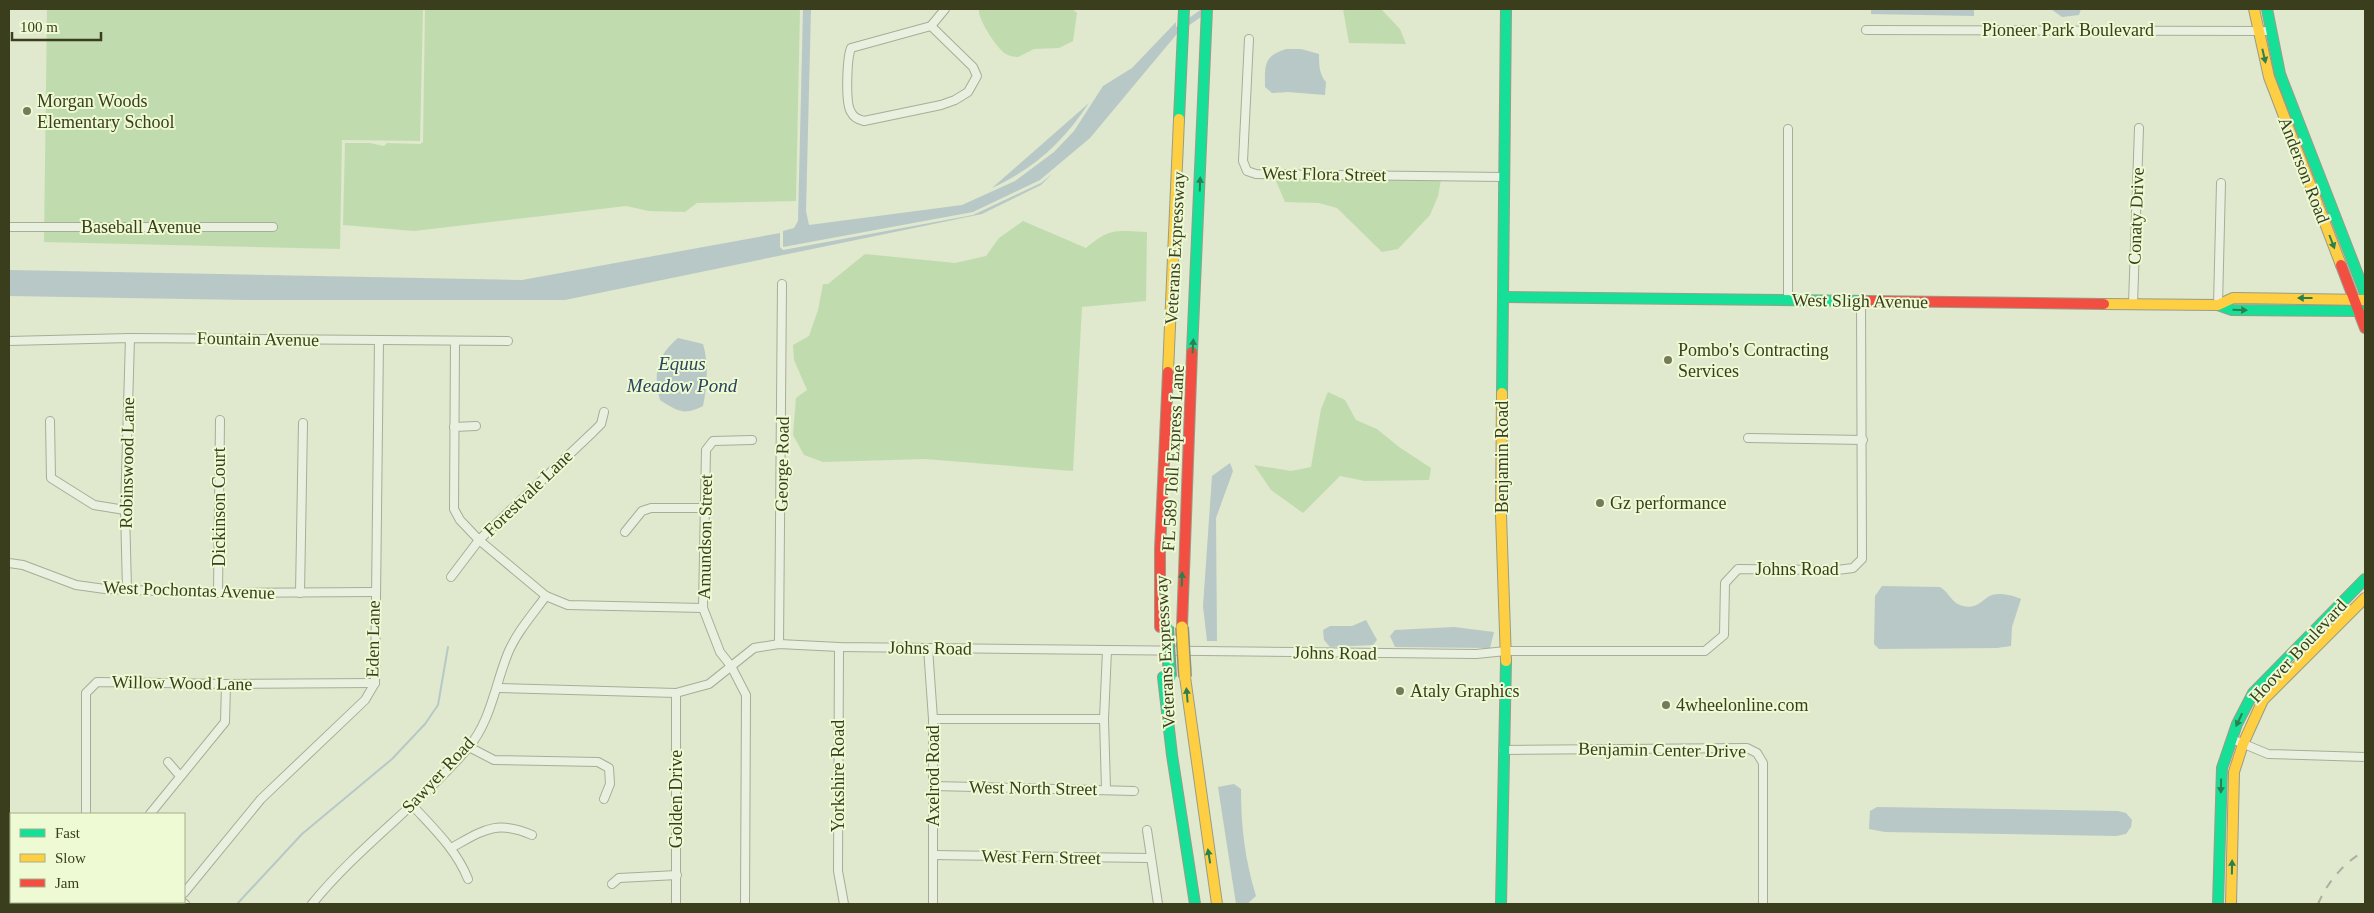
<svg xmlns="http://www.w3.org/2000/svg" width="2374" height="913" viewBox="0 0 2374 913" font-family="'Times New Roman',serif">
	<style>
		.green { fill: #c0dcae }
		.water { fill: #b7c8c7 }
		.lines { fill: none; stroke-linecap: round; stroke-linejoin: round }
		.stream { stroke: #b7c8c7; stroke-width: 2 }
		.canal { stroke: #b7c8c7; stroke-width: 6 }
		.street-casing { stroke: #a8ad97; stroke-width: 10 }
		.fast-casing { stroke: #989d86; stroke-width: 12 }
		.slow-casing { stroke: #989d86; stroke-width: 12 }
		.jam-casing { stroke: #989d86; stroke-width: 12 }
		.street { stroke: #eaf0e0; stroke-width: 8 }
		.fast { stroke: #16e098; stroke-width: 10 }
		.slow { stroke: #ffcf43; stroke-width: 10 }
		.jam { stroke: #f24e42; stroke-width: 10 }
		.rail { stroke: #abafa1; stroke-width: 2; stroke-dasharray: 9 9; stroke-linecap: butt }
		.fast-bridge-casing { stroke: #8f937d; stroke-width: 14; stroke-linecap: butt }
		.slow-bridge-casing { stroke: #8f937d; stroke-width: 14; stroke-linecap: butt }
		.fast-bridge { stroke: #16e098; stroke-width: 11 }
		.slow-bridge { stroke: #ffcf43; stroke-width: 11 }
		.oneway { fill: #2c7f4e }
		.poi-dot { fill: #757a5b; stroke: #edfad3; stroke-width: 2 }
		.labels { text-anchor: middle; dominant-baseline: central; stroke-width: 4; stroke-linejoin: round; paint-order: stroke }
		.street-label { font-size: 18px; fill: #3b3e1d; stroke: #edfad3 }
		.poi-label { font-size: 18px; fill: #3b3e1d; stroke: #edfad3; text-anchor: start }
		.water-label { font-size: 19px; font-style: italic; fill: #2a435f; stroke: #edfad3 }
	</style>
	<rect width="100%" height="100%" fill="#e0e8cd"/>
	<g class="green">
		<polygon points="47,9 423,9 420,141 342,140 340,249 44,242"/>
		<polygon points="425,9 800,9 796,201 697,203 685,212 649,211 626,206 414,231 343,225 345,143 370,143 384,146 387,143 420,144 423,142"/>
		<path d="M979,9H1072L1077,13L1073,41L1059,48L1034,49L1018,57C1014,57 1009,56 1006,54C997,49 977,18 979,9Z"/>
		<polygon points="1343,9 1381,9 1400,29 1406,44 1349,43"/>
		<polygon points="1286,178 1441,180 1438,196 1430,215 1398,249 1382,252 1337,208 1319,203 1285,202 1276,181"/>
		<path d="M1023,221L1086,248C1111,227 1116,231 1147,232L1146,301L1082,307L1073,471L925,459L823,462L804,455L793,435L796,398L807,390L794,360L793,345L809,336L818,310L823,284H828L865,254L955,263L986,256L999,238Z"/>
		<polygon points="1328,392 1345,400 1356,420 1377,429 1399,447 1431,468 1429,480 1365,481 1340,476 1303,513 1271,490 1254,465 1291,471 1311,467 1321,409"/>
	</g>
	<g class="water">
		<polygon points="803,9 811,9 806,211 809,225 962,205 1015,181 1054,152 1074,131 1103,86 1132,68 1176,22 1176,35 1090,138 1040,180 973,212 783,247 783,231 794,228 798,221"/>
		<polygon points="1871,9 1974,9 1974,16 1871,14"/>
		<polygon points="2051,9 2081,9 2079,15 2062,17"/>
		<path d="M1286,49H1301L1319,54C1319,64 1319,74 1326,82L1325,95L1288,92L1272,93L1265,87C1265,66 1263,56 1286,49Z"/>
		<path d="M1089,103C1063,142 1035,168 992,188Z"/>
		<polygon points="1052,174 1041,185 982,214 565,300 247,300 9,296 9,270 522,280 780,233 780,247 783,250 973,215 1041,183"/>
		<path d="M678,338L703,344C709,363 707,387 703,406C684,416 677,411 660,400C653,372 657,356 678,338Z"/>
		<polygon points="1230,463 1233,471 1216,518 1217,641 1207,641 1203,606 1212,476"/>
		<path d="M1882,586L1940,587C1949,592 1952,604 1963,606C1974,609 1980,603 1988,597C1995,591 2013,595 2021,599L2012,627L2011,646L1997,648L1879,649L1874,644L1875,596Z"/>
		<polygon points="1366,620 1377,640 1373,645 1330,647 1324,640 1323,630 1330,626 1352,626"/>
		<polygon points="1454,627 1494,632 1490,648 1395,647 1390,636 1395,630"/>
		<path d="M1234,784L1241,789C1241,828 1245,859 1256,896L1247,904H1236L1218,787Z"/>
		<polygon points="1877,807 2118,811 2126,813 2132,820 2131,827 2126,834 2116,836 1885,832 1869,829 1870,811"/>
	</g>
	<g class="lines">
		<polyline class="stream" points="237,904 302,834 392,759 425,724 438,705 448,647"/>
		<polyline class="canal" points="1170,35 1207,9"/>
		<defs>
			<g id="street">
				<path d="M931,26L973,67L977,76L968,92L955,100L941,105L864,121C858,119 854,118 851,112C845,103 847,58 851,48Z"/>
				<polyline points="931,26 945,9"/>
				<polyline points="1866,30 2271,31"/>
				<polyline points="1249,39 1243,161 1247,171 1256,174 1504,177"/>
				<polyline points="1788,129 1788,300"/>
				<polyline points="9,227 273,227"/>
				<polyline points="2133,304 2139,128"/>
				<polyline points="2218,305 2221,183"/>
				<polyline points="9,341 130,338 508,341"/>
				<polyline points="455,341 454,509 460,520 479,540 546,596 568,605 703,608"/>
				<polyline points="50,421 51,478 94,505 125,510"/>
				<polyline points="454,427 476,426"/>
				<polyline points="1748,438 1863,440"/>
				<polyline points="625,532 642,511 651,508 707,508"/>
				<polyline points="9,563 23,565 76,585 105,589 218,593 374,592"/>
				<polyline points="451,577 479,540 593,432 601,424 604,412"/>
				<polyline points="127,589 125,510 130,338"/>
				<polyline points="218,593 220,420"/>
				<polyline points="300,593 303,423"/>
				<polyline points="779,644 782,284"/>
				<polyline points="839,647 838,871 844,904"/>
				<polyline points="928,648 933,719 933,904"/>
				<polyline points="498,688 676,693 709,684 754,648 779,644 839,647 1476,654 1506,651 1705,651 1724,635 1725,583 1738,569 1837,570 1853,568 1862,559 1861,301"/>
				<polyline points="676,693 676,904"/>
				<polyline points="933,719 1104,719"/>
				<polyline points="2232,739 2268,754 2365,757"/>
				<polyline points="469,747 494,760 598,762 609,768 610,784 604,799"/>
				<polyline points="1503,750 1747,748 1757,753 1763,763 1763,904"/>
				<polyline points="168,762 180,776"/>
				<polyline points="933,786 1134,791"/>
				<polyline points="1106,789 1104,719 1107,650"/>
				<path d="M412,805C433,828 456,849 468,879"/>
				<polyline points="86,814 86,693 97,682 226,684 375,683"/>
				<polyline points="150,814 225,722 226,684"/>
				<polyline points="1147,830 1158,904"/>
				<path d="M451,848C482,831 496,819 532,835"/>
				<polyline points="933,855 1150,858"/>
				<polyline points="612,884 619,878 677,875"/>
				<polyline points="184,893 261,799 365,700 375,683 379,341"/>
				<polyline points="93,902 94,904"/>
				<polyline points="182,902 185,904"/>
				<polyline points="174,904 176,902"/>
				<path d="M312,904C358,847 420,804 468,748C491,721 495,685 508,653C517,632 532,615 546,596"/>
				<polyline points="745,904 746,695 731,666 720,652 703,608 706,450 713,441 752,440"/>
			</g>
			<g id="fast">
				<polyline points="2267,9 2280,74 2365,293"/>
				<polyline points="1179,119 1184,9"/>
				<polyline points="1503,297 1868,301"/>
				<polyline points="2218,305 2232,310 2363,311"/>
				<polyline points="1192,352 1207,9"/>
				<polyline points="1502,393 1506,9"/>
				<polyline points="1163,677 1172,755 1195,904"/>
				<polyline points="1501,904 1506,661"/>
				<polyline points="2218,904 2222,768 2237,724 2253,693 2365,579"/>
			</g>
			<g id="slow">
				<polyline points="2254,9 2269,77 2341,265"/>
				<polyline points="2104,304 2218,305 2233,298 2365,300"/>
				<polyline points="1168,372 1179,119"/>
				<polyline points="1502,393 1501,515 1506,661"/>
				<polyline points="1185,677 1217,904"/>
				<polyline points="2231,904 2234,772 2243,744 2263,700 2365,598"/>
			</g>
			<g id="jam">
				<polyline points="2341,265 2365,328"/>
				<polyline points="1868,301 2104,304"/>
				<polyline points="1160,627 1160,549 1168,372"/>
				<polyline points="1182,627 1192,352"/>
			</g>
		</defs>
		<use href="#street" class="street-casing"/>
		<use href="#fast" class="fast-casing"/>
		<use href="#slow" class="slow-casing"/>
		<use href="#jam" class="jam-casing"/>
		<use href="#street" class="street"/>
		<use href="#fast" class="fast"/>
		<use href="#slow" class="slow"/>
		<use href="#jam" class="jam"/>
		<path class="rail" d="M2318,904C2327,883 2344,862 2365,851"/>
		<defs>
			<polyline id="fast-bridge" points="1167,627 1170,677"/>
			<polyline id="slow-bridge" points="1182,627 1185,677"/>
		</defs>
		<use href="#fast-bridge" class="fast-bridge-casing"/>
		<use href="#slow-bridge" class="slow-bridge-casing"/>
		<use href="#fast-bridge" class="fast-bridge"/>
		<use href="#slow-bridge" class="slow-bridge"/>
	</g>
	<defs><path id="oneway-solid" d="M-6-.8H1V-3.2L6.5 0L1 3.2V.8H-6Z" transform="scale(1.25)"/></defs>
	<g class="oneway">
		<use href="#oneway-solid" transform="translate(2264 56) rotate(77)"/>
		<use href="#oneway-solid" transform="translate(1200 184) rotate(-88)"/>
		<use href="#oneway-solid" transform="translate(2332 242) rotate(69)"/>
		<use href="#oneway-solid" transform="translate(2305 298) rotate(180)"/>
		<use href="#oneway-solid" transform="translate(2240 310) rotate(2)"/>
		<use href="#oneway-solid" transform="translate(1193 346) rotate(-87)"/>
		<use href="#oneway-solid" transform="translate(1182 579) rotate(-88)"/>
		<use href="#oneway-solid" transform="translate(1187 695) rotate(-95)"/>
		<use href="#oneway-solid" transform="translate(2239 720) rotate(115)"/>
		<use href="#oneway-solid" transform="translate(2221 786) rotate(91)"/>
		<use href="#oneway-solid" transform="translate(1209 856) rotate(-99)"/>
		<use href="#oneway-solid" transform="translate(2232 867) rotate(-89)"/>
	</g>
	<g class="poi-dot">
		<circle cx="27" cy="111" r="5"/>
		<circle cx="1668" cy="360" r="5"/>
		<circle cx="1600" cy="503" r="5"/>
		<circle cx="1400" cy="691" r="5"/>
		<circle cx="1666" cy="705" r="5"/>
	</g>
	<g class="labels">
		<g class="street-label">
			<text x="2068" y="30">Pioneer Park Boulevard</text>
			<text transform="translate(2304 170) rotate(69)">Anderson Road</text>
			<text transform="translate(1324 174) rotate(1)">West Flora Street</text>
			<text transform="translate(2136 216) rotate(-88)">Conaty Drive</text>
			<text x="141" y="227">Baseball Avenue</text>
			<text transform="translate(1175 248) rotate(-87)">Veterans Expressway</text>
			<text transform="translate(1860 301) rotate(1)">West Sligh Avenue</text>
			<text transform="translate(258 339) rotate(1)">Fountain Avenue</text>
			<text transform="translate(1502 457) rotate(-90)">Benjamin Road</text>
			<text transform="translate(1173 458) rotate(-87)">FL 589 Toll Express Lane</text>
			<text transform="translate(127 463) rotate(-89)">Robinswood Lane</text>
			<text transform="translate(782 464) rotate(-89)">George Road</text>
			<text transform="translate(528 493) rotate(-44)">Forestvale Lane</text>
			<text transform="translate(219 507) rotate(-90)">Dickinson Court</text>
			<text transform="translate(705 537) rotate(-89)">Amundson Street</text>
			<text x="1797" y="569">Johns Road</text>
			<text transform="translate(189 590) rotate(2)">West Pochontas Avenue</text>
			<text transform="translate(373 639) rotate(-89)">Eden Lane</text>
			<text transform="translate(930 648) rotate(1)">Johns Road</text>
			<text transform="translate(2298 651) rotate(-47)">Hoover Boulevard</text>
			<text transform="translate(1165 652) rotate(-93)">Veterans Expressway</text>
			<text transform="translate(1335 653) rotate(1)">Johns Road</text>
			<text transform="translate(182 683) rotate(1)">Willow Wood Lane</text>
			<text transform="translate(1662 750) rotate(1)">Benjamin Center Drive</text>
			<text transform="translate(438 775) rotate(-47)">Sawyer Road</text>
			<text transform="translate(838 776) rotate(-90)">Yorkshire Road</text>
			<text transform="translate(933 776) rotate(-90)">Axelrod Road</text>
			<text transform="translate(1033 788) rotate(1)">West North Street</text>
			<text transform="translate(676 799) rotate(-90)">Golden Drive</text>
			<text transform="translate(1041 857) rotate(1)">West Fern Street</text>
		</g>
		<g class="poi-label">
			<text x="37" y="101">Morgan Woods<tspan x="37" dy="21">Elementary School</tspan></text>
			<text x="1678" y="350">Pombo's Contracting<tspan x="1678" dy="21">Services</tspan></text>
			<text x="1610" y="503">Gz performance</text>
			<text x="1410" y="691">Ataly Graphics</text>
			<text x="1676" y="705">4wheelonline.com</text>
		</g>
		<g class="water-label">
			<text x="682" y="363">Equus<tspan x="682" dy="22">Meadow Pond</tspan></text>
		</g>
	</g>
	<rect width="2374" height="913" fill="none" stroke="#3b3e1d" stroke-width="20"/>
	<rect x="10" y="813" width="175" height="90" fill="#edfad3" stroke="#a6af8a"/>
	<rect x="20" y="829" width="25" height="8" fill="#16e098" stroke="#a6af8a"/>
	<text x="55" y="838" font-size="15" fill="#3b3e1d">Fast</text>
	<rect x="20" y="854" width="25" height="8" fill="#ffcf43" stroke="#a6af8a"/>
	<text x="55" y="863" font-size="15" fill="#3b3e1d">Slow</text>
	<rect x="20" y="879" width="25" height="8" fill="#f24e42" stroke="#a6af8a"/>
	<text x="55" y="888" font-size="15" fill="#3b3e1d">Jam</text>
	<path d="M12 32v8h89v-8" fill="none" stroke="#3b3e1d" stroke-width="2.5"/>
	<text x="20" y="32" font-size="15" fill="#3b3e1d" stroke="#edfad3" stroke-width="4" paint-order="stroke">100 m</text>
</svg>
